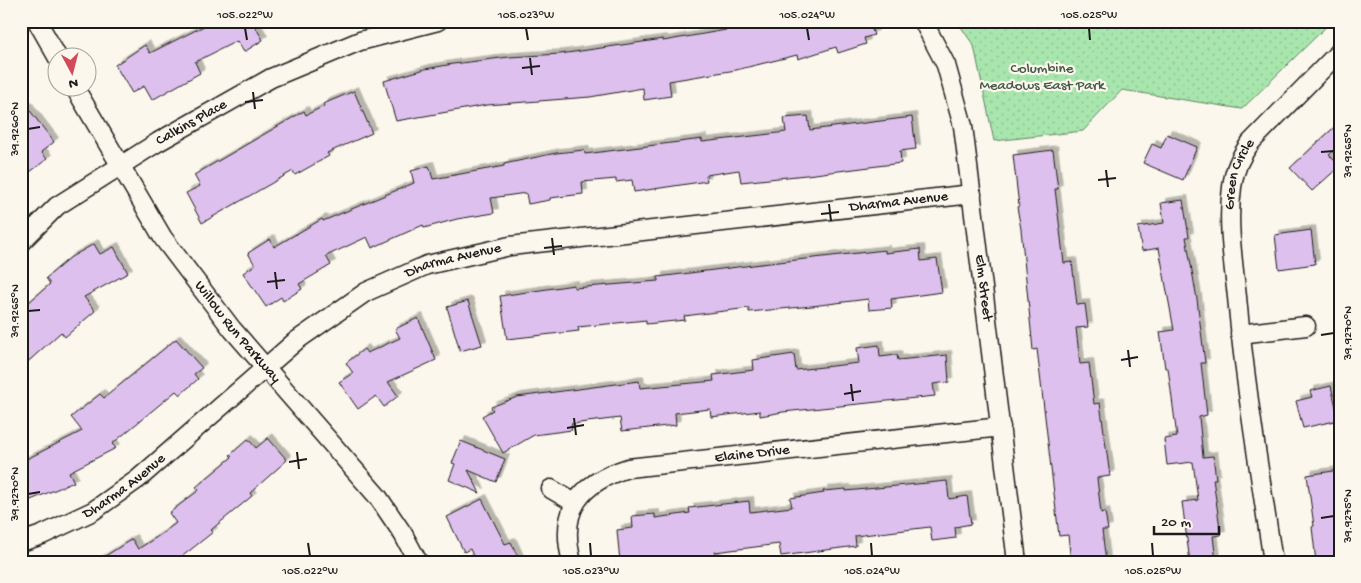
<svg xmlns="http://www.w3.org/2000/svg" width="1361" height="583" viewBox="0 0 1361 583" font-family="'Gochi Hand',sans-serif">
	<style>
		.park { fill: url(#park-dots); stroke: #628165 }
		.building { fill: #dec0ee; stroke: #1c1c1c; filter: url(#shadow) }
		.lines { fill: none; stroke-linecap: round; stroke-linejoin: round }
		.street-casing { stroke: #1c1c1c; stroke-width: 21 }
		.street { stroke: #fbf7ec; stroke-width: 18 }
		.ticks { fill: none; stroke: #1c1c1c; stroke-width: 2 }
		.labels { text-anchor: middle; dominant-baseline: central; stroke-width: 4.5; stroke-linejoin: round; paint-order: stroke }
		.park-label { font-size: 15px; fill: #465948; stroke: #fbf7ec }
		.street-label { font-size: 15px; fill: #1c1c1c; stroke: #fbf7ec }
		.neatline { fill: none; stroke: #1c1c1c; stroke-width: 2 }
		.ticks-label { font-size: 12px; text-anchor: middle; fill: #1c1c1c }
	</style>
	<defs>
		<pattern id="park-dots" width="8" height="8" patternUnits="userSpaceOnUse" patternTransform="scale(1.25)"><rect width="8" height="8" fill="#a8e6ae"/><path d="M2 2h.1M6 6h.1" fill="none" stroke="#90c595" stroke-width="1.8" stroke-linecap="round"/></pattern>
		<filter id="shadow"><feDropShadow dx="4.5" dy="-4.5" stdDeviation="0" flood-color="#0004"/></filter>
	</defs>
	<rect width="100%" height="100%" fill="#fbf7ec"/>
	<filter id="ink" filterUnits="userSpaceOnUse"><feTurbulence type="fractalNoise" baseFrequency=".02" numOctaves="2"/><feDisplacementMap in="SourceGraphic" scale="10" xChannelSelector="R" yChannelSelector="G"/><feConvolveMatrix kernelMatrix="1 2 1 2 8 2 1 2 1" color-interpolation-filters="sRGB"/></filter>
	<g filter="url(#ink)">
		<polygon class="park" points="957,21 1332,21 1242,109 1122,90 1083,131 994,141 974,46"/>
		<g class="building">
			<polygon points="214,21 252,21 263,40 244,52 237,41 195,62 200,73 152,100 144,86 132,93 115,65 145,45 150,53"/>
			<polygon points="751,21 869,21 874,35 864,38 866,44 838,53 836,47 798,59 797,55 736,70 669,81 671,96 644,100 643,88 590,97 487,105 396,121 384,81 425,69 453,64 509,57 560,54 663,39 663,41 726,30 726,28"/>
			<polygon points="354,91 372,133 327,153 329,156 295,175 293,171 202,223 186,193 200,186 194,175 304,111 306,115 324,106 323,104"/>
			<polygon points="21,99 54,142 41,152 47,159 30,172 21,160"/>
			<polygon points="808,116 810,130 912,117 916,149 900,151 901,163 815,174 741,182 739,170 706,175 707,181 634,192 632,180 616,182 616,179 582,182 583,194 550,198 550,200 528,204 526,193 491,198 494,213 457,219 424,228 423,225 372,248 367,237 326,256 331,265 299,284 302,289 283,301 281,297 266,307 243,273 255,265 248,253 270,239 274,247 322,219 323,221 414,183 411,171 429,166 433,179 504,166 504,164 556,153 584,150 585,154 702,139 702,142 770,134 786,132 784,118"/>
			<polygon points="1340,122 1340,145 1329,155 1340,166 1312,191 1290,168"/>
			<polygon points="1167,134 1197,147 1183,180 1143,163 1152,144 1161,148"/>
			<polygon points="1053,150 1058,189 1055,189 1064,263 1072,262 1077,305 1085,304 1088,327 1076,328 1080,364 1089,363 1094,404 1100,403 1107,454 1110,476 1097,478 1101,513 1105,512 1108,530 1102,530 1106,562 1071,562 1068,535 1059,536 1037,349 1033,350 1021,229 1017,207 1019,206 1013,155"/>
			<polygon points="1183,200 1189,237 1186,237 1197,299 1205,363 1201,363 1207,415 1199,417 1203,457 1213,456 1216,479 1213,479 1221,535 1213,536 1216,562 1190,562 1182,502 1198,500 1193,462 1167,465 1164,439 1177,437 1168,368 1165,368 1160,332 1174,330 1159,248 1142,251 1138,227 1164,223 1161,203"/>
			<polygon points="1311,230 1315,264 1279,269 1275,235"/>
			<polygon points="94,244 100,254 114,247 128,273 84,297 95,311 65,337 61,332 21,368 21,309 50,284 46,278 71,257"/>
			<polygon points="920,249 921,261 937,259 942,292 891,299 892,308 869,310 868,299 812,306 749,312 749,308 684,316 685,320 646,324 646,320 578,327 579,331 507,339 500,296 574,285 574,288 658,281 658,277 761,264 885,250 885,253"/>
			<polygon points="468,301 482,345 460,351 447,307"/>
			<polygon points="418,318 436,360 388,382 398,396 384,407 376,396 358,409 339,382 353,373 346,363 364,349 367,353 400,338 395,329"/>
			<polygon points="176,339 202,368 194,374 198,379 180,395 176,391 112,444 116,448 69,472 74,482 21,504 21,462 82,431 71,417 100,394 104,398"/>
			<polygon points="879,345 880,357 897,355 898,360 947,355 949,382 933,384 935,396 783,412 760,416 760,411 711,417 710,409 675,413 676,425 622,431 620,418 571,424 572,430 534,435 503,453 482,416 493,410 491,407 517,397 639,381 640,388 714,381 713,375 754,370 753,360 794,354 796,370 859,363 857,348"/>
			<polygon points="1331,386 1339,420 1303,428 1296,401 1312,397 1310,391"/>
			<polygon points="268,438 287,460 250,493 252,496 211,530 213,532 175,562 96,562 132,539 138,549 160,535 176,523 169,513 199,490 196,487 232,457 230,455 248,439 256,448"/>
			<polygon points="461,441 505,459 496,482 468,470 480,493 449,480 455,464 452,463"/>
			<polygon points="1340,470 1340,562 1316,562 1312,527 1314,526 1307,475"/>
			<polygon points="947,481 949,499 967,496 971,524 955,527 956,538 932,541 930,527 855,536 856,546 781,556 779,544 715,552 716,560 706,562 620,562 617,530 633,528 632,516 655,514 655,518 690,513 689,508 749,501 750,512 792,507 790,498 824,493 823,491 846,489 846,491"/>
			<polygon points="482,499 505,544 511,542 520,562 465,562 474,558 470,549 464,552 447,517"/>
		</g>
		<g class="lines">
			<defs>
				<g id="street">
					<polyline points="37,21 58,58"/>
					<path id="s1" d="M923,21L946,65L963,126L1017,562"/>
					<path id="s2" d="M75,88L163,238L232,329L378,497L403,534L418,562"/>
					<path id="s3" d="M21,242L57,206L158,142L271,78L360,41L438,21"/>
					<polyline points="1240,334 1306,326"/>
					<polyline points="551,489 575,503"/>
					<path id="s4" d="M21,542L42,535L93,511L138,479L296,341L366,292L427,265L510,246L972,194"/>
					<path id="s5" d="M572,562C558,510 580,483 628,468L1001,427"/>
					<path id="s6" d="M1273,562C1260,474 1245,386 1237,297C1233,261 1227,223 1232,187C1234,170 1241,155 1251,142L1340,51"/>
				</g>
			</defs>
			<use href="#street" class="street-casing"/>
			<use href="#street" class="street"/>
		</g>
	</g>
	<path class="ticks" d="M245,28L247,40M526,28L528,40M807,28L809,40M1089,28L1090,40M530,58L532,75M522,68L540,66M253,92L255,109M245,102L263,100M28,129L40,127M1321,152L1334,151M1106,170L1108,187M1098,180L1116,178M829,204L831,221M821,214L839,212M552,238L554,255M544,248L562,246M275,272L277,289M267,282L285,280M28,311L40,310M1321,335L1334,333M1128,350L1130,367M1121,360L1138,357M851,384L853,401M844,394L861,391M574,418L576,435M567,428L584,425M297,452L299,469M289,462L307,459M28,494L40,492M1321,518L1334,516M308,543L310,556M590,543L591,556M871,543L872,556M1152,543L1153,556"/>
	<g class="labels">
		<g class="park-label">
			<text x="1042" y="69">Columbine<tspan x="1042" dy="17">Meadows East Park</tspan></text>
		</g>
		<g class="street-label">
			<text stroke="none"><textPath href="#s3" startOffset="209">Calkins Place</textPath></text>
			<text stroke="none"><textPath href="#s6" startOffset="392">Green Circle</textPath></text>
			<text stroke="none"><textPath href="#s4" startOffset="972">Dharma Avenue</textPath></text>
			<text stroke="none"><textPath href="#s4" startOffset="522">Dharma Avenue</textPath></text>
			<text stroke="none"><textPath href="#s1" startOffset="276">Elm Street</textPath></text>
			<text stroke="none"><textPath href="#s2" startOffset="294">Willow Run Parkway</textPath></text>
			<text stroke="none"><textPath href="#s5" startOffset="250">Elaine Drive</textPath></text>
			<text stroke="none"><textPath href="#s4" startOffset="118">Dharma Avenue</textPath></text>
		</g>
	</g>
	<rect width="1361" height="583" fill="none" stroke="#fbf7ec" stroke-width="55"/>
	<g transform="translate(72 72) rotate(173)"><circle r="24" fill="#fbf7ec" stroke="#a29f99"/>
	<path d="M0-4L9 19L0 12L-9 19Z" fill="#d1495b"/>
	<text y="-8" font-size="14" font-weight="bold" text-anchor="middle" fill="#1c1c1c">N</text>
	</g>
	<path d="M1154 526v8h65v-8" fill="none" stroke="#1c1c1c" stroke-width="2.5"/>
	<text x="1161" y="526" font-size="15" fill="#1c1c1c" stroke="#fbf7ec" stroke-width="4" paint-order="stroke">20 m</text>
	<rect x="28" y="28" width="1306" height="528" class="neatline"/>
	<g class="ticks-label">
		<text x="245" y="18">105.022°W</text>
		<text x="526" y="18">105.023°W</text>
		<text x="807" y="18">105.024°W</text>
		<text x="1089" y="18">105.025°W</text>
		<text transform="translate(14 129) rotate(-90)" y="4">39.9260°N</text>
		<text transform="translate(1347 151) rotate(-90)" y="4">39.9265°N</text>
		<text transform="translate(14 311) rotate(-90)" y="4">39.9265°N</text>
		<text transform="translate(1347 333) rotate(-90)" y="4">39.9270°N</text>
		<text transform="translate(14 494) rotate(-90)" y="4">39.9270°N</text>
		<text transform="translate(1347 516) rotate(-90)" y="4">39.9275°N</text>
		<text x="310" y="574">105.022°W</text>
		<text x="591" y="574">105.023°W</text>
		<text x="872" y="574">105.024°W</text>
		<text x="1153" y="574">105.025°W</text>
	</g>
</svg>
